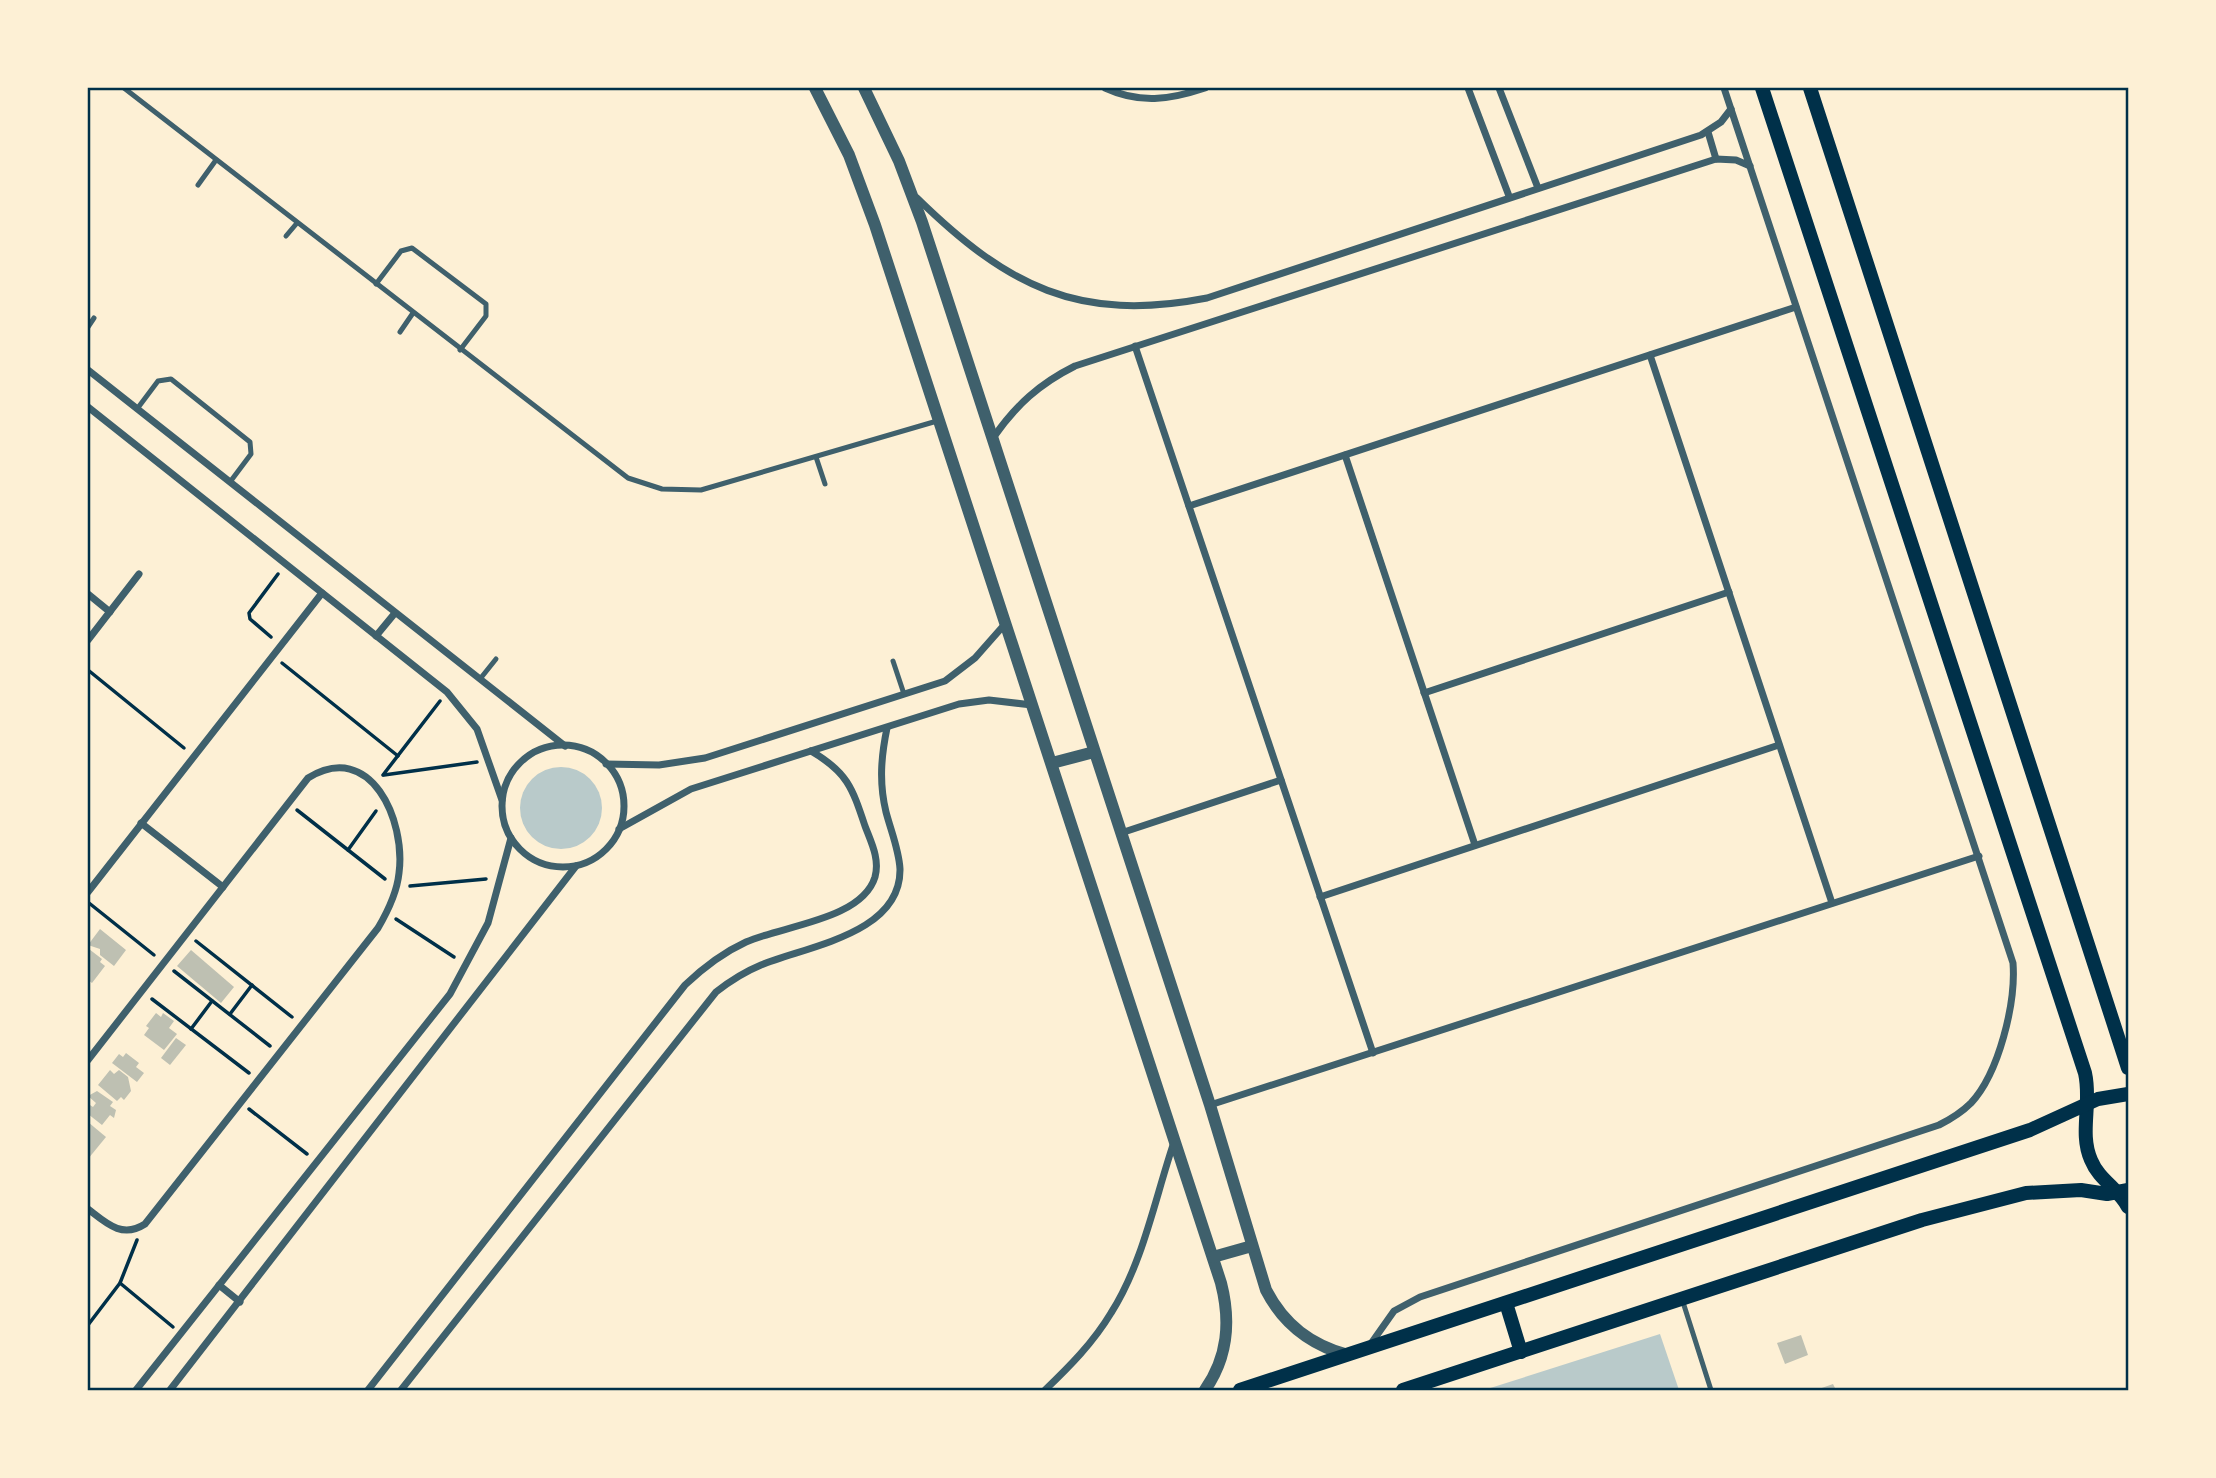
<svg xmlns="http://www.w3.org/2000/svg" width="2216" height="1478" viewBox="0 0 2216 1478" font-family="Lato,sans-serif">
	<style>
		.green { fill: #b9caca }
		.building { fill: #bec0b2 }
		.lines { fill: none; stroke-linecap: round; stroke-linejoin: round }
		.path { stroke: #003049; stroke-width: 3.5 }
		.service { stroke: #3f606c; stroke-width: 5 }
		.minor { stroke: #3f606c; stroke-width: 7 }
		.tertiary { stroke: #3f606c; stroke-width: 12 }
		.secondary { stroke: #003049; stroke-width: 14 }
		.neatline { fill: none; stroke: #003049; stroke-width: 2.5 }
	</style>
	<rect width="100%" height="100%" fill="#fdf0d5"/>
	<g class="green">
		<circle cx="561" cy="808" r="41"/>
		<polygon points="1660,1334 1679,1390 1484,1390"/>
	</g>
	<g class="building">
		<polygon points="100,929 126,950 114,966 100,955 100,949 88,945"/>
		<polygon points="89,949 102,959 100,962 105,966 92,983 88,980"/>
		<polygon points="191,950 234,987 221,1003 177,966"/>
		<polygon points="156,1013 161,1017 163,1013 174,1021 169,1028 177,1034 164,1050 144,1035 149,1028 146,1026"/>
		<polygon points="176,1038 186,1045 170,1065 161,1058"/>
		<polygon points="126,1053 139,1063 136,1067 144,1073 137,1082 112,1063 119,1054 123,1057"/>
		<polygon points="110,1070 114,1074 119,1070 128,1077 131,1091 124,1100 121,1097 117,1101 98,1085"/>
		<polygon points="97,1091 113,1102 110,1106 116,1110 114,1118 110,1115 102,1125 88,1114 90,1105 93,1107 96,1103 88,1096"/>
		<polygon points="88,1122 106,1137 88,1159"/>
		<polygon points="1801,1335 1808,1355 1785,1364 1777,1343"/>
		<polygon points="1833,1384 1836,1390 1816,1390"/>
	</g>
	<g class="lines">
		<g class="path">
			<polyline points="271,637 250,619 249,613 278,574"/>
			<polyline points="282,663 398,756"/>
			<polyline points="88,670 184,748"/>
			<polyline points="383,775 440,701"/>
			<polyline points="384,775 477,762"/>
			<polyline points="297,810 385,879"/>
			<polyline points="348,850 376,811"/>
			<polyline points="410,886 486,879"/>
			<polyline points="89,903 154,955"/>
			<polyline points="396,919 454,957"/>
			<polyline points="196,941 292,1017"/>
			<polyline points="174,971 270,1046"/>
			<polyline points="152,999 249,1073"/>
			<polyline points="230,1014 252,985"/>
			<polyline points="191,1029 212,1001"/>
			<polyline points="249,1109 307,1154"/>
			<polyline points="120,1283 173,1327"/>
			<polyline points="88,1325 120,1283 137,1240"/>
		</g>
		<g class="service">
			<polyline points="124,88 628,478 662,489 701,490 937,421"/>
			<polyline points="198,185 216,160"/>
			<polyline points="286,236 297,223"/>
			<polyline points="376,284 401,251 412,248 486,304 486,316 460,350"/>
			<polyline points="88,327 94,318"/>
			<polyline points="400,332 413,313"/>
			<polyline points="137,409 158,381 171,379 250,442 251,454 230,482"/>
			<polyline points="816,457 825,484"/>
			<polyline points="893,661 904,694"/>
			<polyline points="480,679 496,659"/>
			<polyline points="1682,1299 1711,1390"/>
		</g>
		<g class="minor">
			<path d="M1105,88C1140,104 1169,100 1205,88"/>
			<polyline points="1468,88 1509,196"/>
			<polyline points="1499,88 1538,188"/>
			<polyline points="1708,132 1716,159"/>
			<path d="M917,198C1007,286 1078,323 1207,298L1701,135L1721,122L1731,109"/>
			<polyline points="1135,346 1373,1053"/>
			<polyline points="1650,355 1832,903"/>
			<polyline points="88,370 565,746"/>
			<polyline points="88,407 447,692 477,729 502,800"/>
			<path d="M993,438C1016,405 1039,384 1075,366L1716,159L1736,160L1750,166"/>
			<polyline points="1345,455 1475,845"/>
			<polyline points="1189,506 1796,307"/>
			<polyline points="88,594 110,612"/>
			<polyline points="376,636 395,613"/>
			<polyline points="88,640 139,574"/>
			<polyline points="1424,693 1729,592"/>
			<circle cx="563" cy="806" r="61"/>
			<polyline points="606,764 659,765 705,758 945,681 975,658 1005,624"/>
			<polyline points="141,823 223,887"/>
			<polyline points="619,829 691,789 959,704 989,700 1032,705"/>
			<polyline points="1121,833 1281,780"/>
			<polyline points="88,892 322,593"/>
			<polyline points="1320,897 1779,745"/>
			<path d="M88,1060L308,778C371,739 406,821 399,873C397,893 388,911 378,928L145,1224C122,1239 106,1223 88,1209"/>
			<polyline points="1210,1105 1979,856"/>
			<polyline points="219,1285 240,1302"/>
			<path d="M1370,1345L1394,1311L1420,1297L1939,1125C1951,1119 1961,1113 1971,1103C1999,1073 2016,1003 2013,963L1724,88"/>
			<polyline points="136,1390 450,994 488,923 511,838"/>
			<polyline points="170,1390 576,866"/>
			<path d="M368,1390L685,985C704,967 722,953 746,942C781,926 862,920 875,877C880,859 871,842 865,826C852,787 847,772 811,751"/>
			<path d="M401,1390L716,992C730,981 744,972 761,965C807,946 901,934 900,869C899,850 891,831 886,812C879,783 881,757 887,728"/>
			<path d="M1045,1390C1069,1367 1093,1343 1111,1313C1143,1263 1155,1198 1174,1142"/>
		</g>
		<g class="tertiary">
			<path d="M815,88L849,155L875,225L1221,1283C1231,1322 1228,1357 1205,1390"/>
			<path d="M864,88L899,161L922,222L1210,1105L1266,1290C1284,1325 1311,1345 1348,1355"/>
			<polyline points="1052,763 1094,752"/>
			<polyline points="1213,1257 1252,1246"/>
		</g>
		<g class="secondary">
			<path d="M1762,88L2085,1073C2092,1104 2079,1133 2091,1160C2099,1180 2119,1189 2128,1207"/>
			<polyline points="1810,88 2128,1068"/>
			<polyline points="1506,1303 1521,1352"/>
			<polyline points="1240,1390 2030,1130 2098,1099 2128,1094"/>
			<polyline points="1403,1390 1922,1220 2026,1193 2081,1190 2107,1194 2128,1190"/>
		</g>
	</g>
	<rect width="2216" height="1478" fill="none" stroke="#fdf0d5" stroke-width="178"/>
	<rect x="89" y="89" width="2038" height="1300" class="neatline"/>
</svg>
